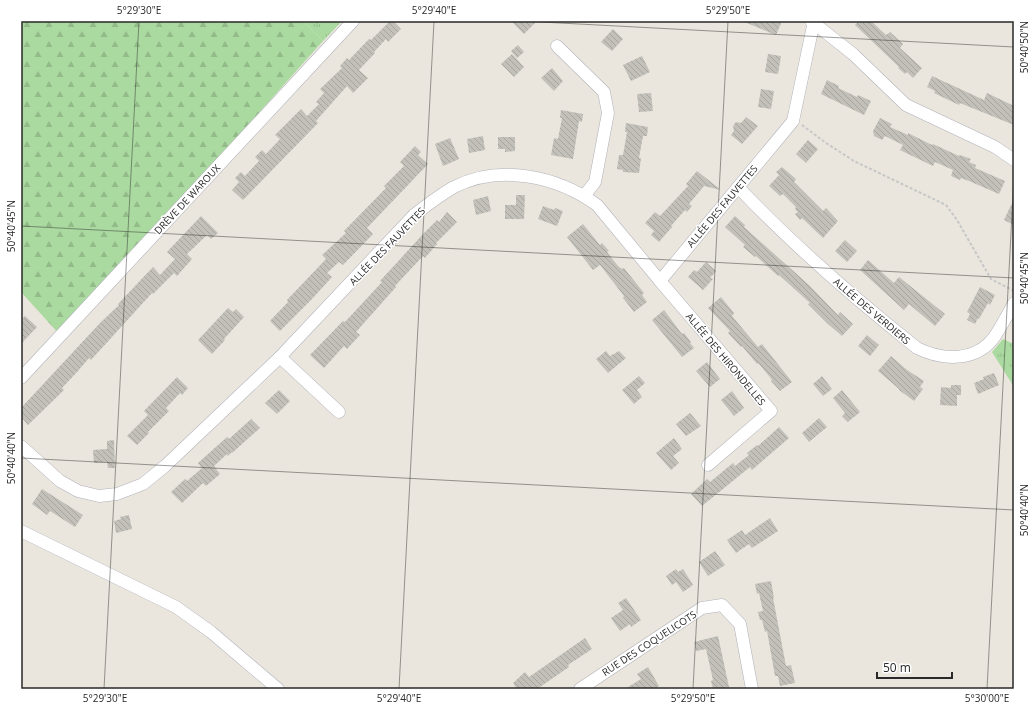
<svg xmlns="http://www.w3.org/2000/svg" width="1035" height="710" viewBox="0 0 1035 710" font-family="'Open Sans',sans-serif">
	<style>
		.grass { fill: url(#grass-tufts) }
		.forest { fill: url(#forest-firs) }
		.building { fill: url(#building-back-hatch) }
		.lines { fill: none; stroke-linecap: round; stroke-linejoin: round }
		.street-casing { stroke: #b0b1bb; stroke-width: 13 }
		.path { stroke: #c7c7c7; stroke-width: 2; stroke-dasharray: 3 2; stroke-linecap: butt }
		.street { stroke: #fff; stroke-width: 12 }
		.ticks { fill: none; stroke: #292929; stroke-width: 1; stroke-opacity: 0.45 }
		.labels { text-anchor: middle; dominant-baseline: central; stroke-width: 3; stroke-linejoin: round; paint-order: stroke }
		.street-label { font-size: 10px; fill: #292929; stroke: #fff }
		.neatline { fill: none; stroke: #292929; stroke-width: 1.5 }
		.ticks-label { font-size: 10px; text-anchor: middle; fill: #292929 }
	</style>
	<defs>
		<pattern id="grass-tufts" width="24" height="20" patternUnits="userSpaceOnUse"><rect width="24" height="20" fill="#abdaa0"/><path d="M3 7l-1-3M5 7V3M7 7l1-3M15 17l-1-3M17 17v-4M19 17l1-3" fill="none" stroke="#93bb8a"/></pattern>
		<pattern id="forest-firs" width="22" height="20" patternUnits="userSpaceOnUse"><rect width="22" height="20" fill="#abdaa0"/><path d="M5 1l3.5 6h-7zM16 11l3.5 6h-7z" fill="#93bb8a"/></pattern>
		<pattern id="building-back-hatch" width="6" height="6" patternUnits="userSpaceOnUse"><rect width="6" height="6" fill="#c2c0b9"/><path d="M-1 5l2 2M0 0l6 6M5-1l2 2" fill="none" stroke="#a7a59f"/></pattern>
	</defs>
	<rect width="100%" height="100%" fill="#eae6dd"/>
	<g class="grass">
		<polygon points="303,21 342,21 323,41"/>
		<polygon points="1003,339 1014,344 1014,387 992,352"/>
	</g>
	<polygon class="forest" points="21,21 303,21 323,41 60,335 21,292"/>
	<g class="building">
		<polygon points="390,21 393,21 401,29 388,42 386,39 374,52 375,53 359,70 368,78 353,93 347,86 316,121 318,123 243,200 232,190 239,182 235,178 241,172 245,176 259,161 255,157 262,150 266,154 280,139 275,135 301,109 307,116 319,104 316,102 324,93 320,89 342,68 340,66 347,58 349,60 369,39 371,40"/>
		<polygon points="511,21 537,21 524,34"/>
		<polygon points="742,21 782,21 776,35"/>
		<polygon points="859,21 871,21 886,35 890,32 903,44 900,48 922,68 913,78 907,72 905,74 898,68 899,67 855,25"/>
		<polygon points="613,29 623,39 612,51 601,42"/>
		<polygon points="518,45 524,52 517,58 511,51"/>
		<polygon points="512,54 524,67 514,77 501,64"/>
		<polygon points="768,54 781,56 778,74 765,72"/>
		<polygon points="642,56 650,72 631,81 623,65"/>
		<polygon points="552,68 563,81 554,91 541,78"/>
		<polygon points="932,76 984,100 987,93 1014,106 1014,125 960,103 959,105 934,93 935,91 927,87"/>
		<polygon points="827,80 839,86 838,88 857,97 858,95 871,101 864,115 821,94"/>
		<polygon points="761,89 774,91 771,109 758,107"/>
		<polygon points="651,93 653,111 639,112 637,94"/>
		<polygon points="561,110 583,114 582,122 579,121 573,159 551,155 554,138 558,139 562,118 560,118"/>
		<polygon points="746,117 758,126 742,144 731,135 734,131 733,126 736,122 741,123"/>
		<polygon points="880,118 892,124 890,127 908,135 908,133 932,145 933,144 959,156 960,155 971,159 969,162 976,165 975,168 1005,181 999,194 969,181 961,178 960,180 951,176 953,170 935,162 933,166 900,150 903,145 885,136 882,140 874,136 873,131"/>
		<polygon points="626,123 648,127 647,136 643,136 639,158 641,158 639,173 623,172 623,170 617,169 619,155 623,155 627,132 625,132"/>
		<polygon points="483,136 485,150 469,153 467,139"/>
		<polygon points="498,137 515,137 515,151 505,152 505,149 498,149"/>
		<polygon points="450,138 459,159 443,166 435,144"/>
		<polygon points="808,140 818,149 806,163 796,154"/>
		<polygon points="415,146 421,152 418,155 428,164 367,228 373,234 343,265 339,262 327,273 332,277 312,299 280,331 270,321 288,302 287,300 326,259 322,255 346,233 344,231 386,188 384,186 404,166 400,162"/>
		<polygon points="782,167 796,179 794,182 823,211 826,208 838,221 823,238 802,218 800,220 795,214 798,212 795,209 796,207 783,194 780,196 769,186 779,175 776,172"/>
		<polygon points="697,171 721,190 704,186 689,204 692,206 687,212 685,210 671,226 672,227 659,242 651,235 654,231 645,223 655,212 660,216 688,186 686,184"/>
		<polygon points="516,195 525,195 524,219 505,219 505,205 516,205"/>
		<polygon points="488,196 491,211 476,215 473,200"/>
		<polygon points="1014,199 1014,225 1004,220"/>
		<polygon points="543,206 554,210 555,208 563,211 557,226 538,219"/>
		<polygon points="447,212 457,222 436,243 437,244 425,258 423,256 395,286 396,287 356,332 360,335 347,349 344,346 324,368 310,355 343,321 345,322 382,282 380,281 424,233 437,220 439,222"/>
		<polygon points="201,216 218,233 211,239 207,235 187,254 192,259 177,276 174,273 153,294 152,293 91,360 89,358 78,371 62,388 64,390 28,425 21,417 21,408 100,323 119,305 118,304 153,267 160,275 175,259 167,252"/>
		<polygon points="735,216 745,225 744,227 809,285 838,315 840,312 853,324 842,336 828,324 808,304 810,303 779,275 778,276 756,256 755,257 743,247 745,245 725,227"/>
		<polygon points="583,224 600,245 602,243 609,251 607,252 618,266 622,269 624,268 644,293 642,295 647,302 634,312 623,298 624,296 600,265 593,270 567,237"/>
		<polygon points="845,240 857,251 847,262 835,251"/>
		<polygon points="868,260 894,283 899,277 945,314 935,326 909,304 904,310 860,270"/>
		<polygon points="706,262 716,271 710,278 713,279 703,290 688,277 694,270 697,272"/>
		<polygon points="980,287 995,295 990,305 988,303 979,319 978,318 975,324 967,320 970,314 967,312"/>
		<polygon points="721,297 734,313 732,316 758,347 762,344 792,382 780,391 771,381 772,380 769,376 758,363 757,364 742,346 741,347 728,333 730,331 708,308"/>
		<polygon points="228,308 233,312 236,309 244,317 224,339 225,340 212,354 198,340"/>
		<polygon points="664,310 682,334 684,333 691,342 690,343 694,348 682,357 652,320"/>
		<polygon points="25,316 37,327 21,344 21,320"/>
		<polygon points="867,335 879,345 870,356 858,346"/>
		<polygon points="606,351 610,356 619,351 626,358 608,373 596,359"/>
		<polygon points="891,356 907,370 924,381 920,387 923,389 914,401 899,390 899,389 878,371"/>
		<polygon points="707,362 720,379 710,387 696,371"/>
		<polygon points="994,373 999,385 978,394 974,383 984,379 983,377"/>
		<polygon points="639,376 645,383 637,390 642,397 634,404 622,390"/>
		<polygon points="822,376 832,389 823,396 813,384"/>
		<polygon points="177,377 188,388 182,395 180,393 166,408 169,411 148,432 149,433 137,445 127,436 148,415 144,411"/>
		<polygon points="951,385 961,385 961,395 957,395 957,406 940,405 941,387 951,388"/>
		<polygon points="279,390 290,401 277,414 265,403"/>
		<polygon points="842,390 860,412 848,422 842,416 845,413 833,398"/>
		<polygon points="732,391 744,408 734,416 721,400"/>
		<polygon points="690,413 701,426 686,436 676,424"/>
		<polygon points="819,418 827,427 809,442 802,433"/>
		<polygon points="251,419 260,428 232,453 232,452 228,456 227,454 214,466 220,474 206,486 203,483 182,503 171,492 185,479 187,481 202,468 198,463 227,437 229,439"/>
		<polygon points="779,427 789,438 752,470 750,467 702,506 691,494 707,479 710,482 733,463 735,466 749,455 747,453 757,445 758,446"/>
		<polygon points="674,438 682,449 673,456 679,463 671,470 656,453"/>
		<polygon points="114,440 115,468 108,468 107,462 94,463 93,450 107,449 107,441"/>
		<polygon points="42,489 83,515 75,527 50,511 47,515 32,504"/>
		<polygon points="129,515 132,529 116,533 114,521 121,519 120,517"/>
		<polygon points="770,518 778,531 752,548 749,544 736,553 727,540 742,530 745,535"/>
		<polygon points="715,551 725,565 708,576 699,562"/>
		<polygon points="676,569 678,572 683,569 693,585 683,592 676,582 672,585 666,576"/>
		<polygon points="771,581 774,598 773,598 786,666 791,665 795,683 780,686 778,676 775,676 767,631 765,632 762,620 760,620 758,612 763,611 759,593 757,594 755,584"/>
		<polygon points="626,598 641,620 631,627 630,624 620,631 611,618 623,610 618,603"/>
		<polygon points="718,636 729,687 727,688 728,689 713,689 711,681 713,680 706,649 696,651 694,642"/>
		<polygon points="585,638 592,649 568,665 569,667 537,689 517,689 513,683 525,672 529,677"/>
		<polygon points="648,667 659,686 654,689 625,689 641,679 637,674"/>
	</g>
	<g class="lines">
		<defs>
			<g id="street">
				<polyline points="811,21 853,54 906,105 995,147 1014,160"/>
				<polyline points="557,46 604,92 608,113 595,182 584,196"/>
				<path d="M738,187C793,245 854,298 917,348C943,361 977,362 995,336C1002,325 1008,314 1014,303"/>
				<polyline points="660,281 771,411 708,465"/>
				<polyline points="280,357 339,412"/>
				<polyline points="21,378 353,21"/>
				<path d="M21,446L60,481L78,491L99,496L117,494L143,484L165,466L280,357L414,215C427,205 440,195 454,187C500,164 557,176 597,205L660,281L793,121L814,21"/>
				<polyline points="21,531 176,607 211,632 278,689"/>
				<polyline points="580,689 702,608 722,605 740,624 752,689"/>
			</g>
		</defs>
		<use href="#street" class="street-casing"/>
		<polyline class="path" points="802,125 826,143 854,161 946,205 957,220 991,279 1014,291"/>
		<use href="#street" class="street"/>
	</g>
	<path class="ticks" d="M522,21L1014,47M21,226L1014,278M21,458L1014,510M104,689L139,21M399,689L434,21M693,689L728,21M987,689L1014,176"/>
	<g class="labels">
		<g class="street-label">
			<text transform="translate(187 199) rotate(-47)">DRÈVE DE WAROUX</text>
			<text transform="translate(722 206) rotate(-50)">ALLÉE DES FAUVETTES</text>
			<text transform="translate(387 246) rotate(-46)">ALLÉE DES FAUVETTES</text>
			<text transform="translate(872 311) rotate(40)">ALLÉE DES VERDIERS</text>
			<text transform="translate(726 359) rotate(50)">ALLÉE DES HIRONDELLES</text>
			<text transform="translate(649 643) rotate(-33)">RUE DES COQUELICOTS</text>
		</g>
	</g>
	<rect width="1035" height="710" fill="none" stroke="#ffffff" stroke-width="44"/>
	<path d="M877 672v6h75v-6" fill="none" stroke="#292929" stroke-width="2"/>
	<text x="883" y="672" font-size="12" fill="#292929" stroke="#ffffff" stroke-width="3" paint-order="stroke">50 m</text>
	<rect x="22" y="22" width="991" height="666" class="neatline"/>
	<g class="ticks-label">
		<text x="139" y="14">5°29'30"E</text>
		<text x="434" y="14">5°29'40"E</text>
		<text x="728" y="14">5°29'50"E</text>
		<text transform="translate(1024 47) rotate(-90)" y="4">50°40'50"N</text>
		<text transform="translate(11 226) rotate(-90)" y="4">50°40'45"N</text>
		<text transform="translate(1024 278) rotate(-90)" y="4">50°40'45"N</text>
		<text transform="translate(11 458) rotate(-90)" y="4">50°40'40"N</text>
		<text transform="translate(1024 510) rotate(-90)" y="4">50°40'40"N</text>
		<text x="105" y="702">5°29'30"E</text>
		<text x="399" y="702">5°29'40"E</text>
		<text x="693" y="702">5°29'50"E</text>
		<text x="987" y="702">5°30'00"E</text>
	</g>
</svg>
